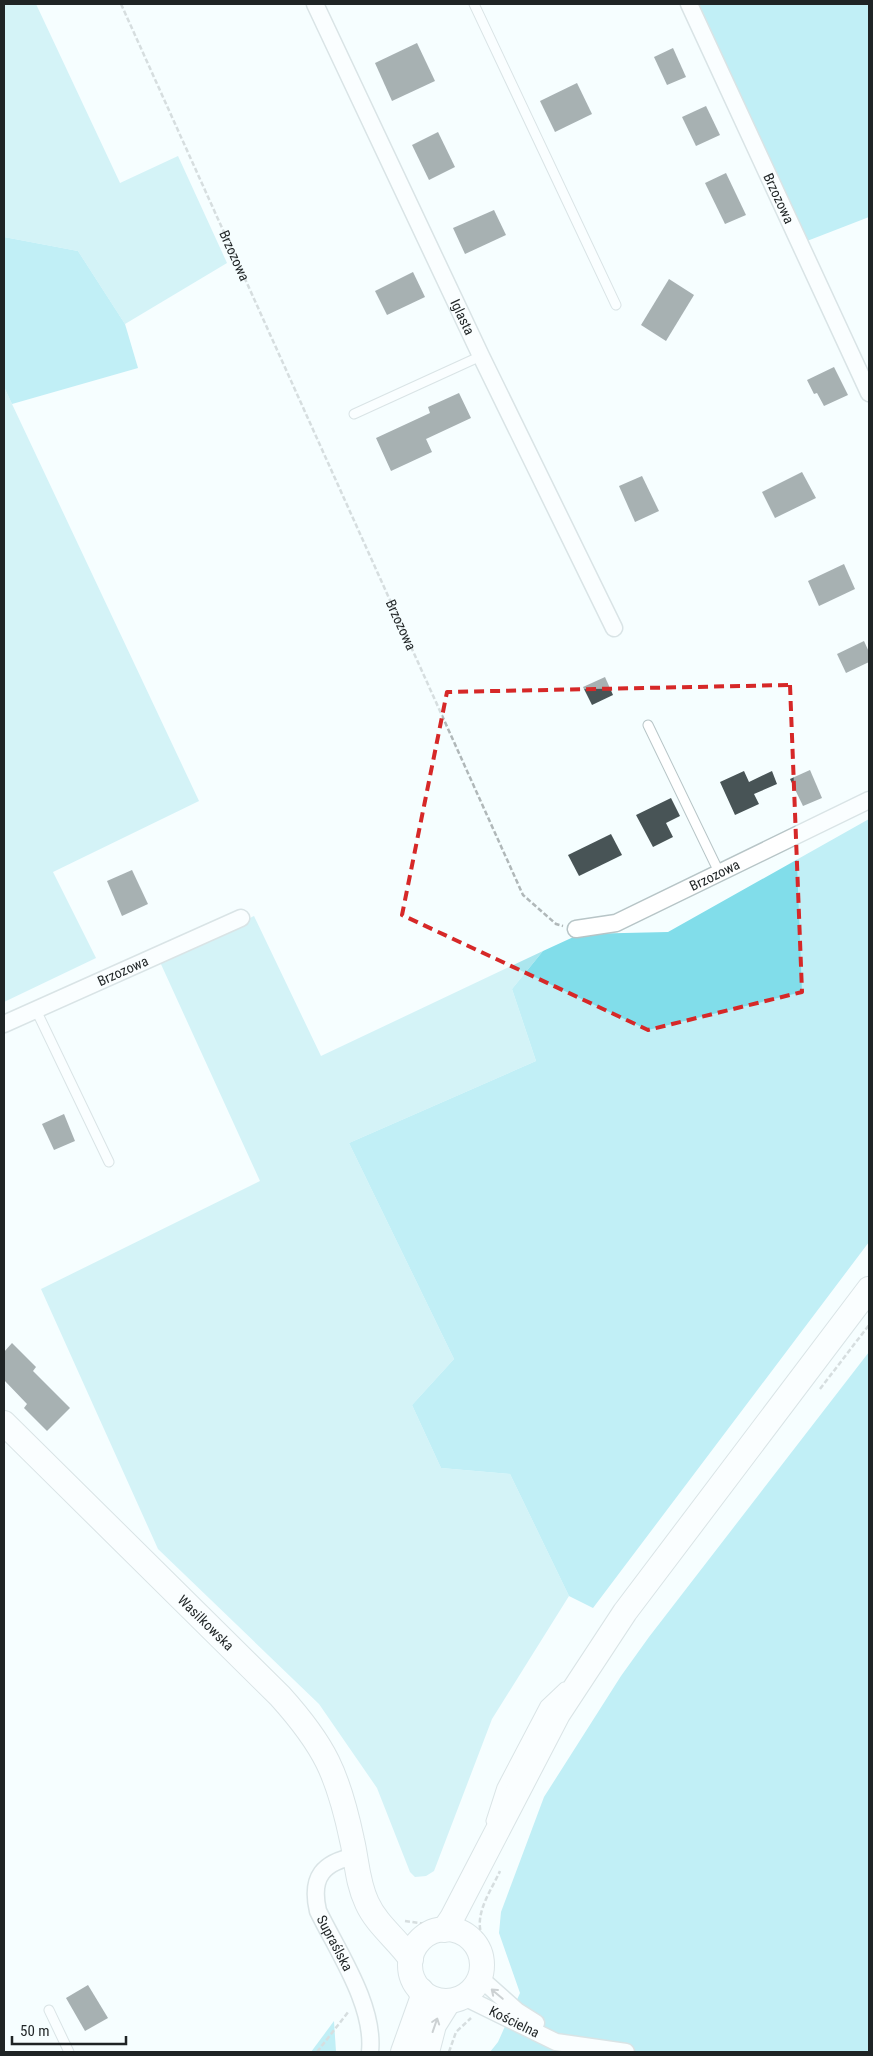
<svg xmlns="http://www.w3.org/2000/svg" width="873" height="2056" viewBox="0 0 873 2056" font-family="'Roboto Condensed',sans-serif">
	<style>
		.green { fill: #abe6ee }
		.forest { fill: #81ddea }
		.building { fill: #485456 }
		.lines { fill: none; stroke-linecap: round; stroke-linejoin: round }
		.lane-casing { stroke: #b7c5c7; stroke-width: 11 }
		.street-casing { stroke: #b7c5c7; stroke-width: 19 }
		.secondary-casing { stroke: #b7c5c7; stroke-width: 26 }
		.path { stroke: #b0b8b9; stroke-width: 2.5; stroke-dasharray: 5 2.5; stroke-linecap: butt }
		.lane { stroke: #fff; stroke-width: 9 }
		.street { stroke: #fff; stroke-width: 16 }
		.secondary { stroke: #fff; stroke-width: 24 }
		.oneway { stroke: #9a9c9d }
		.marked { fill: none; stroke: #d62828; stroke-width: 4; stroke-dasharray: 10 6; stroke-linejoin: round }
		.labels { text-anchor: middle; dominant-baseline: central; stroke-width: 5; stroke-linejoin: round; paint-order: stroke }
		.street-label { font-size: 14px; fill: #1f2425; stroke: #f5feff }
	</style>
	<rect width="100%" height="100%" fill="#f5feff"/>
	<g class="green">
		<polygon points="4,4 36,4 120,183 178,156 227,263 125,324 78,251 4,237"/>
		<polygon points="4,387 199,801 53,872 96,958 4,1002"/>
		<polygon points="254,916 321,1056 543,951 512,989 536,1061 349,1143 454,1359 412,1405 441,1468 510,1474 569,1596 492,1719 434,1871 426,1876 415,1877 410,1872 377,1788 319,1704 158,1549 41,1289 260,1181 160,962"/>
	</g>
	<g class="forest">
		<polygon points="699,4 869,4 869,217 807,241"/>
		<polygon points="4,237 78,251 125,324 138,368 12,404 4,387"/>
		<polygon points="869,819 869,1242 593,1608 569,1596 510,1474 441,1468 412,1405 454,1359 349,1143 536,1061 512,989 543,951 580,934 668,932"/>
		<polygon points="869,1352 869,2052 490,2052 498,2042 520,1993 499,1933 501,1912 544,1797 621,1676 649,1637"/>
		<polygon points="334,2021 336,2052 311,2052"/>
	</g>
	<g class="building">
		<polygon points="417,43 435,81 392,101 375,63"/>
		<polygon points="673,48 686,77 667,85 654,57"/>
		<polygon points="577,83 592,114 555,132 540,101"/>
		<polygon points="706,106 720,135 696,146 682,117"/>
		<polygon points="438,132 455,167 429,180 412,145"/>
		<polygon points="726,173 746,215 725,224 705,183"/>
		<polygon points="494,210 506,235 465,254 453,228"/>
		<polygon points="413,272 425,297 387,315 375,291"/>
		<polygon points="669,279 694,295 666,341 641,325"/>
		<polygon points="834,367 848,395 824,406 817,393 814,394 807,380"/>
		<polygon points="459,393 471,418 426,439 432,452 391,471 376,438 430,413 428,407"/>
		<polygon points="802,472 816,498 775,518 762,492"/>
		<polygon points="642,476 659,511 635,522 619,486"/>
		<polygon points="844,564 855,589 819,606 808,581"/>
		<polygon points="864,641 869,652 869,662 846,673 837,654"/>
		<polygon points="605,677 613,695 592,705 583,687"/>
		<polygon points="810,770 822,798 803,806 790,779"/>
		<polygon points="744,771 749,782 772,771 777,784 754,794 759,804 735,815 720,782"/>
		<polygon points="671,798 680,816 666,823 673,837 653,847 636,815"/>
		<polygon points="611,834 622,855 579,876 568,855"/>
		<polygon points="132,870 148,904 122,916 107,881"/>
		<polygon points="64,1114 75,1141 54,1150 42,1124"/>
		<polygon points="12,1343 36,1367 33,1371 70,1408 47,1431 24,1408 27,1404 4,1380 4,1352"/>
		<polygon points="88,1985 108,2018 85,2031 66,1998"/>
	</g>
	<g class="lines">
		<defs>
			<g id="lane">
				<polyline points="474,4 616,305"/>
				<polyline points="354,414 481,356"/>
				<polyline points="648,725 719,872"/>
				<polyline points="36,1010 109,1162"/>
				<polyline points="491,1821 502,1787 545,1705 564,1687"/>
				<polyline points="49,2010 69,2052"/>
			</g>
			<g id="street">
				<path id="s2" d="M315,4L481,356L614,628"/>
				<path id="s3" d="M689,4L869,393"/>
				<path id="s4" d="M576,929L616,923L869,800"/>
				<path id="s5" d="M4,1024L241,918"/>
				<path id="s6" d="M356,1856C323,1862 310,1877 318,1911C338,1952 375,2006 370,2052"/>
				<polyline points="480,1978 517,2011 536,2023"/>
				<path id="s7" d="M464,1997L556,2042L626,2052"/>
			</g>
			<g id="secondary">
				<path id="s8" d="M4,1423L280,1696C325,1746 338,1774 352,1840C357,1861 357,1882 367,1903C377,1925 397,1939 411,1959"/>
				<circle cx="446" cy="1965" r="36"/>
				<polyline points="444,1930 452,1918 558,1714 625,1612 869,1289"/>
				<polyline points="403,2052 422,1999 421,1990"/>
				<polyline points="427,2052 434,2025 449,2001"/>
			</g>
		</defs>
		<use href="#lane" class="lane-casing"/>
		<use href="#street" class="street-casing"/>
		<use href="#secondary" class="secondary-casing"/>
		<g class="path">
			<path id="s1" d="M121,4L523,895L556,924L563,926"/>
			<polyline points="820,1389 869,1325"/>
			<polyline points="405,1921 426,1924"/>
			<path d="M490,1966C491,1952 484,1945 481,1933C475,1912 492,1889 500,1871"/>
			<polyline points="317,2052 349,2011"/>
			<polyline points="449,2052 456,2032 471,2018"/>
		</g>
		<use href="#lane" class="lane"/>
		<use href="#street" class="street"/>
		<use href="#secondary" class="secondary"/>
	</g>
	<defs><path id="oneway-shaft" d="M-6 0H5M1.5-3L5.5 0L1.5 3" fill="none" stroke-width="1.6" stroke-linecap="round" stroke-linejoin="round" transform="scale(1.25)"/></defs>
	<g class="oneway">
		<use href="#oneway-shaft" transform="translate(497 1994) rotate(-140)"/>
		<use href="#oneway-shaft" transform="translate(435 2025) rotate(-71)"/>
	</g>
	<path d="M0 0H873V2056H0ZM790,685L802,992L648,1030L402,915L447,692Z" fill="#f5feff" fill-opacity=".55" fill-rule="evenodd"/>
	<path class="marked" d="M790,685L802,992L648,1030L402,915L447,692Z"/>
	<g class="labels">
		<g class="street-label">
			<text stroke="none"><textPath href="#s3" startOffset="214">Brzozowa</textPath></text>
			<text stroke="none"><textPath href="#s1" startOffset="276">Brzozowa</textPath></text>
			<text stroke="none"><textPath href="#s2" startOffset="346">Iglasta</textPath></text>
			<text stroke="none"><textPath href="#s1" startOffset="681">Brzozowa</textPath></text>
			<text stroke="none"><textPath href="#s4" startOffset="150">Brzozowa</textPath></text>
			<text stroke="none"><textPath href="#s5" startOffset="130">Brzozowa</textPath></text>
			<text stroke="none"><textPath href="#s8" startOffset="284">Wasilkowska</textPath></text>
			<text stroke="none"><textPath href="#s6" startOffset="115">Supraślska</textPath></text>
			<text stroke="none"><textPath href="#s7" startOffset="56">Kościelna</textPath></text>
		</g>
	</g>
	<rect width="873" height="2056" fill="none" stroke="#1f2425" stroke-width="10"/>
	<path d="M12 2036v8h114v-8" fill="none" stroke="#1f2425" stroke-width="2.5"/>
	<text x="20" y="2036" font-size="15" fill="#1f2425" stroke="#f5feff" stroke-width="4" paint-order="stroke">50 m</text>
</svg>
